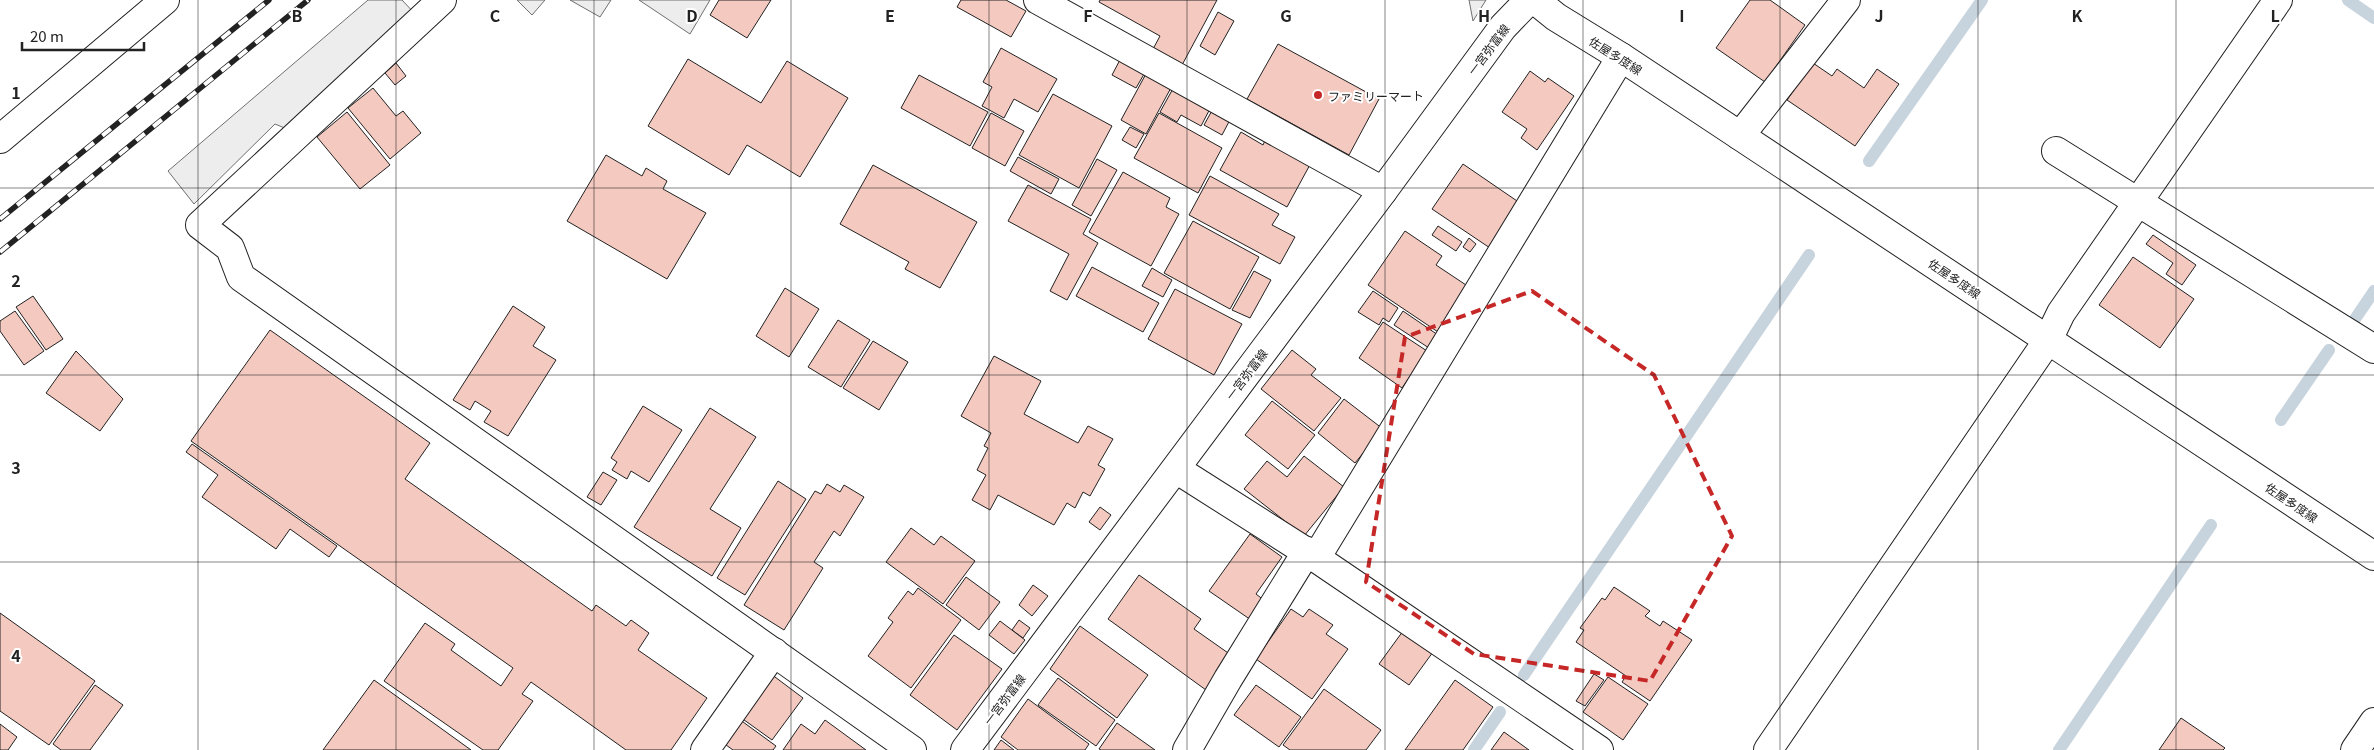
<svg xmlns="http://www.w3.org/2000/svg" width="2374" height="750" viewBox="0 0 2374 750" font-family="Georgia,'Noto Sans JP',serif">
	<style>
		.parking { fill: #ededed; stroke: #6f6f6f }
		.lines { fill: none; stroke-linecap: round; stroke-linejoin: round }
		.stream { stroke: #c7d3dd; stroke-width: 12 }
		.building { fill: #f3c9c0; stroke: #222 }
		.street-casing { stroke: #222; stroke-width: 30 }
		.secondary-casing { stroke: #222; stroke-width: 30 }
		.street { stroke: #fff; stroke-width: 28 }
		.secondary { stroke: #fff; stroke-width: 28 }
		.rail-casing { stroke: #222; stroke-width: 5.5 }
		.rail { stroke: #fff; stroke-width: 4; stroke-dasharray: 11; stroke-linecap: butt }
		.marked { fill: none; stroke: #c62828; stroke-width: 4; stroke-dasharray: 10 6; stroke-linejoin: round }
		.grid { fill: none; stroke: #222; stroke-width: 1; stroke-opacity: 0.55 }
		.poi-dot { fill: #c62828; stroke: #fff; stroke-width: 2 }
		.labels { text-anchor: middle; dominant-baseline: central; stroke-width: 4; stroke-linejoin: round; paint-order: stroke }
		.street-label { font-size: 12px; fill: #222; stroke: #fff }
		.poi-label { font-size: 12px; fill: #222; stroke: #fff; text-anchor: start }
		.grid-label { font-size: 16px; text-anchor: middle; font-weight: bold; fill: #222; stroke: #fff; stroke-width: 4; stroke-linejoin: round; paint-order: stroke }
	</style>
	<rect width="100%" height="100%" fill="#fff"/>
	<g class="parking">
		<polygon points="368,0 402,0 417,16 287,129 275,124 194,204 168,171"/>
		<polygon points="517,0 545,0 532,15"/>
		<polygon points="570,0 611,0 600,17"/>
		<polygon points="639,0 710,0 690,34"/>
		<polygon points="1469,0 1486,0 1473,21"/>
	</g>
	<g class="lines">
		<g class="stream">
			<polyline points="2348,0 2374,18"/>
			<polyline points="1869,161 1982,0"/>
			<polyline points="2355,319 2374,291"/>
			<polyline points="2281,420 2329,350"/>
			<polyline points="1524,675 1809,255"/>
			<polyline points="1474,750 1500,712"/>
			<polyline points="2059,750 2211,525"/>
		</g>
	</g>
	<g class="building">
		<polygon points="719,0 771,0 747,38 710,15"/>
		<polygon points="961,0 1006,0 1026,11 1011,37 957,7"/>
		<polygon points="1100,0 1217,0 1182,65 1153,49 1160,36 1099,2"/>
		<polygon points="1750,0 1770,0 1805,25 1765,82 1716,48"/>
		<polygon points="1218,12 1234,21 1215,55 1200,46"/>
		<polygon points="1278,44 1379,99 1349,155 1247,99"/>
		<polygon points="1001,48 1057,79 1038,112 1014,99 1004,118 982,106 992,87 983,82"/>
		<polygon points="1122,56 1147,69 1136,88 1112,75"/>
		<polygon points="688,59 761,103 787,61 848,98 800,177 747,145 729,175 648,126"/>
		<polygon points="396,63 406,76 395,85 385,73"/>
		<polygon points="1813,63 1832,76 1837,69 1864,88 1877,69 1899,84 1855,146 1787,100"/>
		<polygon points="1148,70 1173,84 1146,134 1121,120"/>
		<polygon points="1530,71 1545,82 1548,78 1574,96 1537,150 1521,138 1527,129 1502,112"/>
		<polygon points="919,75 988,112 970,146 901,108"/>
		<polygon points="1175,85 1212,105 1201,126 1181,115 1177,122 1160,112"/>
		<polygon points="373,88 396,116 403,111 421,133 390,159 348,108"/>
		<polygon points="1053,94 1112,126 1079,188 1019,155"/>
		<polygon points="1214,107 1232,116 1222,135 1204,125"/>
		<polygon points="347,112 390,165 360,189 317,137"/>
		<polygon points="991,113 1024,131 1005,166 972,148"/>
		<polygon points="1159,113 1222,148 1198,193 1134,158"/>
		<polygon points="1130,127 1144,134 1136,148 1122,140"/>
		<polygon points="1241,132 1263,145 1267,136 1312,161 1287,207 1220,170"/>
		<polygon points="606,155 642,176 646,168 667,181 663,189 706,213 667,279 567,221"/>
		<polygon points="1018,157 1059,179 1051,194 1010,171"/>
		<polygon points="1097,159 1117,170 1091,216 1072,205"/>
		<polygon points="1463,164 1520,203 1490,248 1432,209"/>
		<polygon points="873,165 977,222 940,288 905,269 909,262 840,224"/>
		<polygon points="1123,172 1170,198 1166,207 1179,214 1151,266 1089,232"/>
		<polygon points="1210,176 1279,214 1272,225 1295,237 1280,264 1189,215"/>
		<polygon points="1028,185 1091,219 1083,234 1098,243 1067,300 1050,291 1069,254 1008,221"/>
		<polygon points="1193,221 1259,257 1230,309 1164,273"/>
		<polygon points="1438,226 1462,242 1456,251 1432,235"/>
		<polygon points="1405,231 1442,256 1436,265 1469,287 1438,332 1368,285"/>
		<polygon points="2153,235 2196,265 2182,285 2166,274 2173,263 2146,244"/>
		<polygon points="1469,238 1476,244 1470,252 1463,247"/>
		<polygon points="2133,257 2194,299 2160,348 2099,305"/>
		<polygon points="1092,267 1159,303 1143,332 1076,296"/>
		<polygon points="1152,268 1172,280 1163,297 1142,286"/>
		<polygon points="1254,271 1271,280 1250,318 1232,310"/>
		<polygon points="785,288 819,309 789,357 756,336"/>
		<polygon points="1175,289 1242,324 1214,375 1148,339"/>
		<polygon points="1373,291 1398,308 1389,322 1383,318 1379,325 1358,312"/>
		<polygon points="33,296 63,339 46,350 16,307"/>
		<polygon points="513,306 545,327 533,346 556,360 508,436 484,422 491,411 475,401 470,410 453,400"/>
		<polygon points="15,311 44,351 24,365 0,331 0,321"/>
		<polygon points="1403,311 1438,335 1429,348 1394,325"/>
		<polygon points="838,320 870,340 841,387 808,367"/>
		<polygon points="1383,322 1427,351 1402,388 1359,358"/>
		<polygon points="270,330 430,443 405,479 592,611 596,605 626,626 631,620 649,633 638,650 707,698 671,750 626,750 531,682 522,694 533,701 498,750 483,750 384,681 425,623 455,644 451,650 501,686 513,668 191,441"/>
		<polygon points="873,341 908,362 879,410 843,388"/>
		<polygon points="1292,350 1316,369 1311,375 1341,398 1314,431 1261,389"/>
		<polygon points="76,351 123,399 100,431 46,393"/>
		<polygon points="994,356 1041,381 1024,414 1078,443 1088,426 1113,439 1098,465 1105,469 1090,496 1083,492 1075,508 1067,503 1054,525 998,495 990,510 972,500 986,475 977,470 988,448 984,446 991,433 961,416"/>
		<polygon points="1344,399 1383,429 1355,463 1318,433"/>
		<polygon points="1272,401 1315,435 1288,469 1245,435"/>
		<polygon points="643,406 682,430 649,482 631,471 627,479 612,470 617,462 611,458"/>
		<polygon points="710,408 756,437 710,509 741,528 712,576 634,527"/>
		<polygon points="192,444 337,546 329,557 290,529 276,549 202,497 218,475 186,452"/>
		<polygon points="1304,456 1344,487 1304,536 1244,489 1267,461 1287,477"/>
		<polygon points="603,472 617,480 601,505 587,497"/>
		<polygon points="778,481 806,499 745,595 717,578"/>
		<polygon points="827,484 840,492 844,485 864,497 840,536 834,531 814,562 823,568 784,630 744,605 815,491 821,494"/>
		<polygon points="1100,507 1111,515 1100,530 1089,522"/>
		<polygon points="911,528 934,545 941,536 975,561 943,604 886,562"/>
		<polygon points="1250,534 1282,557 1256,594 1265,601 1251,620 1209,591"/>
		<polygon points="1139,575 1201,619 1194,629 1231,655 1206,690 1108,619"/>
		<polygon points="966,577 1000,602 979,630 946,605"/>
		<polygon points="1033,585 1048,596 1032,616 1019,605"/>
		<polygon points="1614,587 1650,611 1645,616 1660,626 1663,621 1692,640 1650,701 1622,682 1626,676 1576,642 1584,630 1580,628 1602,598 1605,600"/>
		<polygon points="918,588 961,620 911,688 868,656 893,622 888,618 908,591 913,595"/>
		<polygon points="1291,609 1303,617 1309,609 1333,625 1326,634 1348,649 1312,699 1256,659"/>
		<polygon points="0,613 95,681 49,745 0,711"/>
		<polygon points="1019,620 1030,628 1023,638 1012,630"/>
		<polygon points="1000,621 1025,640 1014,654 989,635"/>
		<polygon points="1080,626 1148,675 1117,718 1050,669"/>
		<polygon points="1403,631 1433,652 1409,685 1379,664"/>
		<polygon points="954,635 1002,669 957,730 910,695"/>
		<polygon points="771,674 803,698 772,740 740,717"/>
		<polygon points="1594,674 1604,680 1585,706 1576,701"/>
		<polygon points="1608,677 1648,704 1623,740 1583,712"/>
		<polygon points="1058,678 1115,720 1096,746 1038,705"/>
		<polygon points="374,680 471,750 323,750"/>
		<polygon points="1455,680 1493,707 1463,750 1405,750"/>
		<polygon points="95,685 123,705 90,750 61,750 53,744"/>
		<polygon points="1256,685 1301,717 1279,747 1234,715"/>
		<polygon points="1324,689 1381,730 1366,750 1290,750 1283,745"/>
		<polygon points="1028,699 1089,744 1085,750 1018,750 1001,737"/>
		<polygon points="2181,718 2225,748 2223,750 2159,750"/>
		<polygon points="739,719 776,746 773,750 733,750 722,742"/>
		<polygon points="825,720 866,750 783,750 801,724 815,734"/>
		<polygon points="1117,723 1155,750 1101,750 1099,749"/>
		<polygon points="0,724 17,737 8,750 0,750"/>
		<polygon points="1504,732 1529,750 1491,750"/>
		<polygon points="1001,740 1014,750 994,750"/>
	</g>
	<g class="lines">
		<defs>
			<g id="street">
				<polyline points="442,0 200,225 230,248 241,277 912,750"/>
				<polyline points="1038,0 1383,191"/>
				<polyline points="1740,136 1846,0"/>
				<polyline points="0,139 165,0"/>
				<polyline points="2056,151 2374,349"/>
				<polyline points="1176,469 1316,558 1599,750"/>
				<polyline points="1316,558 1621,57"/>
				<polyline points="705,750 774,652"/>
				<polyline points="1187,750 1228,679 1307,551"/>
				<polyline points="1768,750 2048,340 2061,313 2278,0"/>
				<polyline points="2355,750 2374,722"/>
			</g>
			<g id="secondary">
				<polyline points="1535,0 1556,17 1621,57 2374,556"/>
				<polyline points="965,750 1383,191 1503,27 1529,0"/>
			</g>
		</defs>
		<use href="#street" class="street-casing"/>
		<use href="#secondary" class="secondary-casing"/>
		<use href="#street" class="street"/>
		<use href="#secondary" class="secondary"/>
		<defs>
			<g id="rail">
				<polyline points="0,219 269,0"/>
				<polyline points="0,252 308,0"/>
			</g>
		</defs>
		<use href="#rail" class="rail-casing"/>
		<use href="#rail" class="rail"/>
	</g>
	<path class="marked" d="M1532,291L1654,375L1732,536L1650,681L1474,654L1366,582L1405,337Z"/>
	<path class="grid" d="M198,0V750M396,0V750M594,0V750M791,0V750M989,0V750M1187,0V750M1385,0V750M1583,0V750M1780,0V750M1978,0V750M2176,0V750M0,188H2374M0,375H2374M0,562H2374"/>
	<circle class="poi-dot" cx="1318" cy="95" r="5"/>
	<g class="labels">
		<g class="street-label">
			<text transform="translate(1488 49) rotate(-53)">一宮弥富線</text>
			<text transform="translate(1616 55) rotate(32)">佐屋多度線</text>
			<text transform="translate(1955 278) rotate(34)">佐屋多度線</text>
			<text transform="translate(1246 374) rotate(-53)">一宮弥富線</text>
			<text transform="translate(2292 502) rotate(34)">佐屋多度線</text>
			<text transform="translate(1004 699) rotate(-53)">一宮弥富線</text>
		</g>
		<g class="poi-label">
			<text x="1328" y="95">ファミリーマート</text>
		</g>
	</g>
	<g class="grid-label">
		<text x="297" y="22">B</text>
		<text x="495" y="22">C</text>
		<text x="692" y="22">D</text>
		<text x="890" y="22">E</text>
		<text x="1088" y="22">F</text>
		<text x="1286" y="22">G</text>
		<text x="1484" y="22">H</text>
		<text x="1682" y="22">I</text>
		<text x="1879" y="22">J</text>
		<text x="2077" y="22">K</text>
		<text x="2275" y="22">L</text>
		<text x="16" y="99">1</text>
		<text x="16" y="287">2</text>
		<text x="16" y="474">3</text>
		<text x="16" y="662">4</text>
	</g>
	<path d="M22 42v8h122v-8" fill="none" stroke="#222222" stroke-width="2.5"/>
	<text x="30" y="42" font-size="15" fill="#222222" stroke="#ffffff" stroke-width="4" paint-order="stroke">20 m</text>
</svg>
